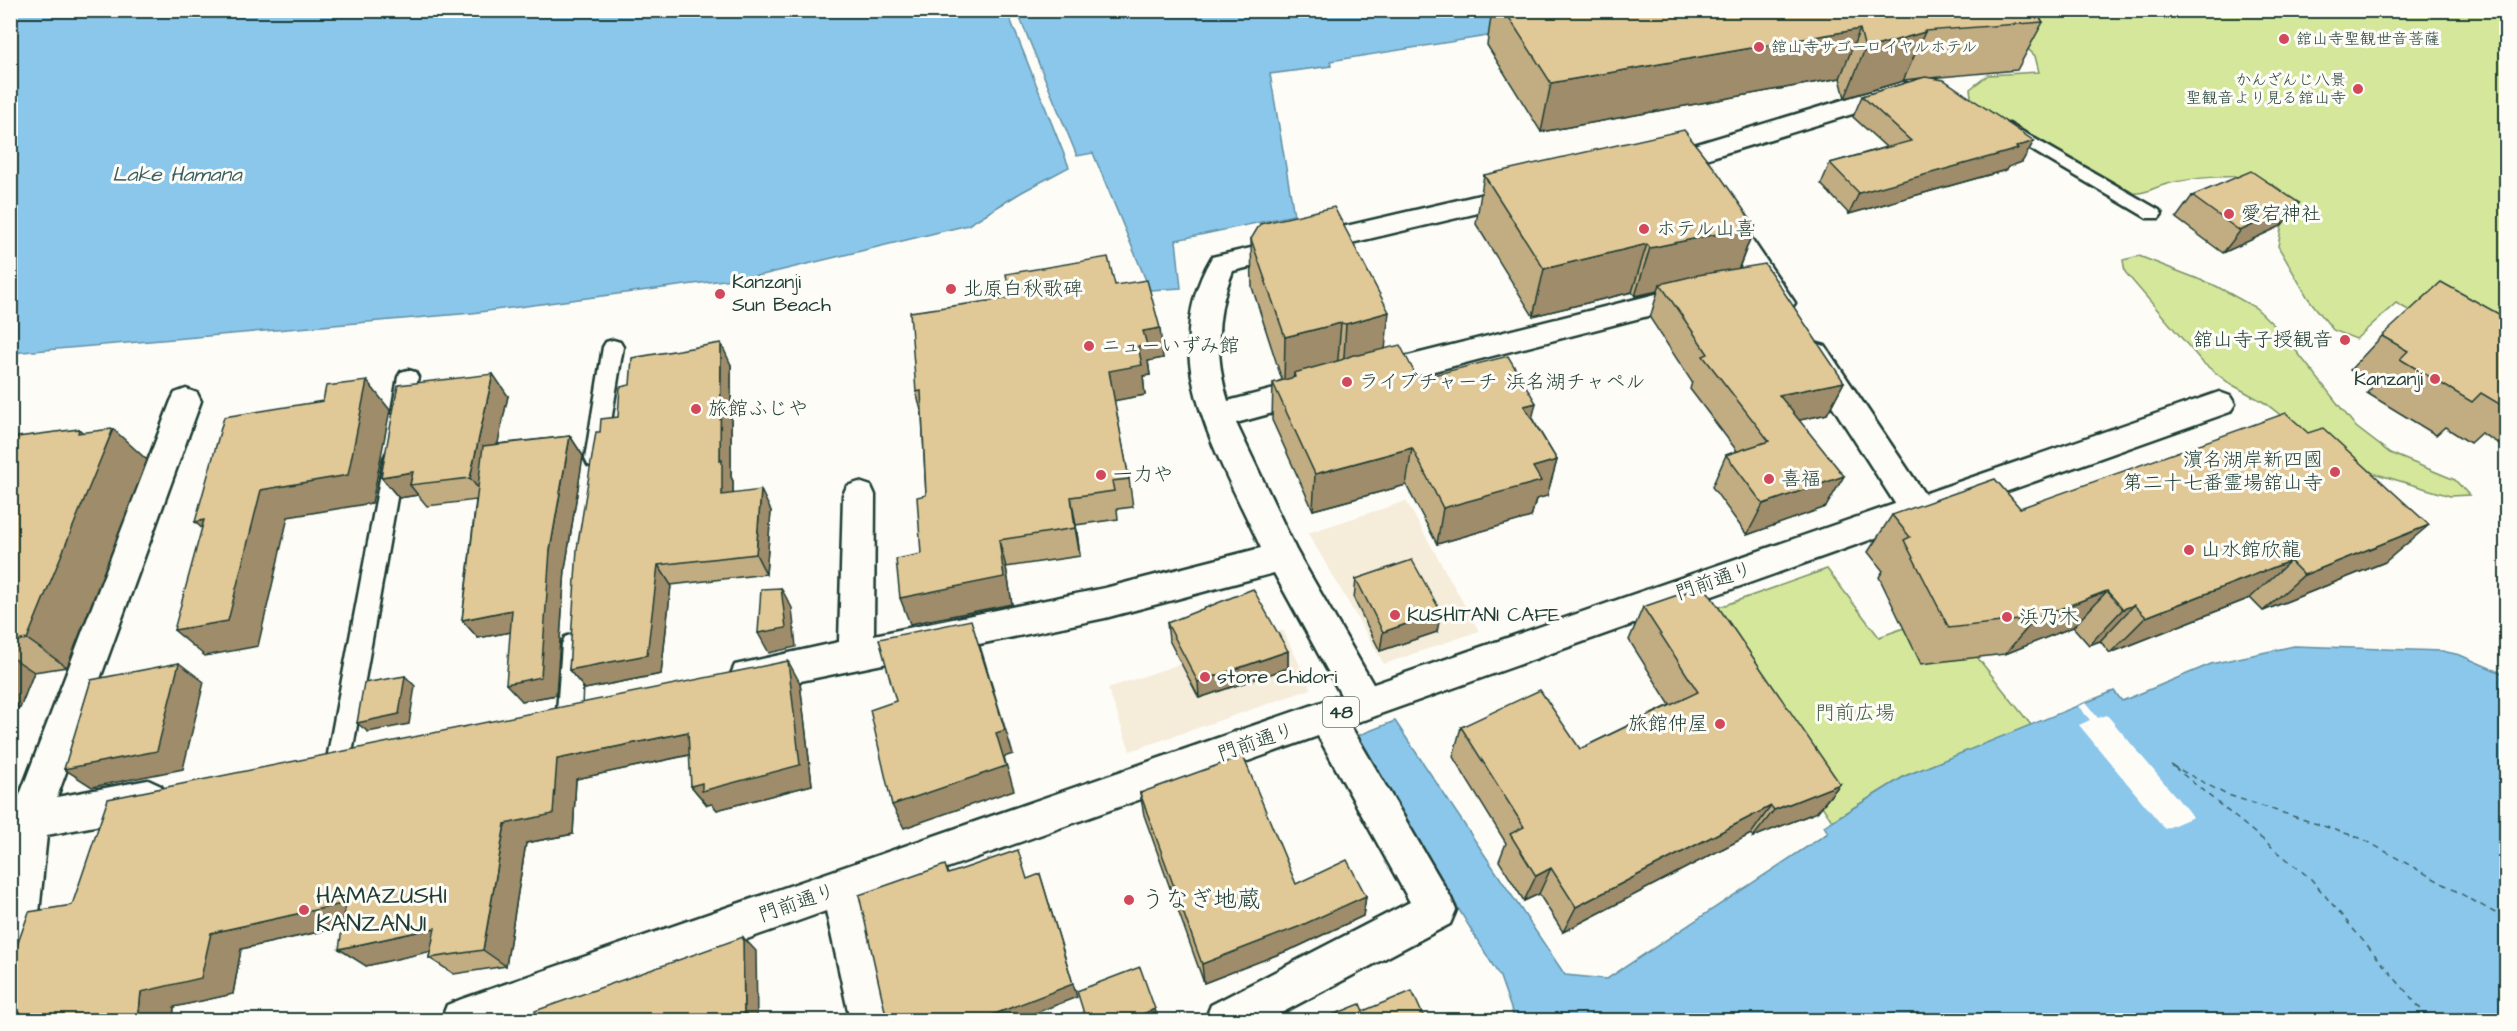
<svg xmlns="http://www.w3.org/2000/svg" width="2517" height="1031" viewBox="0 0 2517 1031" font-family="'Architects Daughter','Klee One',sans-serif">
	<style>
		.built { fill: #f5ecda }
		.green { fill: #d4e79b; stroke: #7a9268; stroke-width: 1.5 }
		.water { fill: #8bc7eb; stroke: #6090a2; stroke-width: 1.5 }
		.pier { fill: #fdfcf7 }
		.lines { fill: none; stroke-linecap: round; stroke-linejoin: round }
		.ferry { stroke: #3a6062; stroke-width: 1.5; stroke-dasharray: 6 5; stroke-linecap: butt }
		.lane-casing { stroke: #1f3d34; stroke-width: 5 }
		.street-casing { stroke: #1f3d34; stroke-width: 5 }
		.primary-casing { stroke: #1f3d34; stroke-width: 5 }
		.lane { fill: #fdfcf7; fill-rule: evenodd }
		.street { fill: #fdfcf7; fill-rule: evenodd }
		.primary { fill: #fdfcf7; fill-rule: evenodd }
		.wall { fill: #c2ac82; stroke: #1f3d34; stroke-width: 1.5 }
		.shaded-wall { fill: #9e8c6a; stroke: #1f3d34; stroke-width: 1.5 }
		.building { fill: #e1c897; stroke: #1f3d34; stroke-width: 1.5 }
		.poi-dot { fill: #d1495b; stroke: #fdfcf7; stroke-width: 2 }
		.labels { text-anchor: middle; dominant-baseline: central; stroke-width: 6; stroke-linejoin: round; paint-order: stroke }
		.far-poi-label { font-size: 16px; fill: #1f3d34; stroke: #fdfcf7; text-anchor: start }
		.shield { fill: #fdfcf7; stroke: #62766e; stroke-width: 1.5 }
		.shield-label { font-size: 18px; font-weight: bold; fill: #1f3d34 }
		.poi-label { font-size: 20px; fill: #1f3d34; stroke: #fdfcf7; text-anchor: start }
		.street-label { font-size: 20px; fill: #1f3d34; stroke: #fdfcf7 }
		.park-label { font-size: 20px; fill: #435f49; stroke: #fdfcf7 }
		.water-label { font-size: 21px; font-style: italic; fill: #3a6062; stroke: #fdfcf7 }
		.near-poi-label { font-size: 24px; fill: #1f3d34; stroke: #fdfcf7; text-anchor: start }
	</style>
	<rect width="100%" height="100%" fill="#fdfcf7"/>
	<filter id="ink" filterUnits="userSpaceOnUse"><feTurbulence type="fractalNoise" baseFrequency=".0167" numOctaves="2"/><feDisplacementMap in="SourceGraphic" scale="12" xChannelSelector="R" yChannelSelector="G"/><feConvolveMatrix kernelMatrix="1 2 1 2 8 2 1 2 1" color-interpolation-filters="sRGB"/></filter>
	<g filter="url(#ink)">
		<g class="built">
			<polygon points="1406,501 1479,631 1384,664 1308,533"/>
			<polygon points="1283,630 1311,689 1130,751 1108,688"/>
		</g>
		<g class="green">
			<path d="M1989,11H2506V365L2396,303L2356,339L2333,330L2308,298L2278,246L2283,218L2293,213V201C2284,193 2275,184 2263,180C2242,173 2189,178 2167,184C2148,189 2145,196 2124,192L1972,103L1970,89L1988,75L2039,72L2035,56Z"/>
			<polygon points="2139,256 2216,286 2256,308 2283,334 2356,427 2390,453 2455,480 2469,495 2450,496 2343,464 2265,403 2229,383 2203,363 2125,272 2123,260"/>
			<polygon points="1827,569 1879,637 1943,614 2031,725 1905,776 1832,821 1694,616"/>
		</g>
		<g class="water">
			<polygon points="11,10 1007,11 1069,167 1022,192 968,225 762,275 472,313 11,353"/>
			<polygon points="1595,10 1600,18 1330,61 1331,66 1270,74 1294,215 1176,240 1181,288 1150,290 1093,153 1077,156 1017,11"/>
			<polygon points="2294,646 2442,651 2460,655 2506,675 2506,1020 1515,1020 1500,977 1354,737 1395,721 1565,975 1607,979 1828,833 1824,826 1905,776 2114,691 2122,701 2211,664"/>
		</g>
		<polygon class="pier" points="2086,703 2098,718 2107,715 2193,817 2165,829 2079,725 2090,720 2078,706"/>
		<g class="lines">
			<g class="ferry">
				<polyline points="2171,765 2225,794 2363,839 2506,919"/>
				<polyline points="2174,767 2311,879 2430,1020"/>
			</g>
			<defs>
				<g id="lane">
					<polygon points="2009,124 2159,210 2162,214 2159,218 2147,218 2003,133 2001,129 2003,125"/>
					<polygon points="613,340 620,342 623,347 605,459 602,465 595,467 588,465 585,459 603,347 606,342"/>
					<polygon points="408,370 415,372 418,377 409,417 402,420 395,417 392,412 398,377 401,372"/>
					<polygon points="394,450 401,452 404,458 351,759 347,767 339,770 331,767 327,759 384,458 387,452"/>
					<polygon points="573,634 581,637 584,644 581,712 577,719 569,722 561,719 557,712 562,644 565,637"/>
				</g>
				<g id="street">
					<polygon points="1902,82 1911,84 1915,90 1911,96 1699,161 1795,303 1790,310 1780,313 1770,310 1670,157 1674,151"/>
					<path d="M1523,185L1533,188L1537,194L1533,200L1233,271C1215,313 1215,358 1228,401L1317,378L1328,382L1332,390L1328,398L1236,423L1296,550L1378,693L1383,704L1378,715L1365,720L1352,715L1274,573L1105,618L748,692L735,687L730,676L735,665L839,642L843,495L847,486L859,482L871,486L875,495L874,635L1105,588L1261,548C1220,457 1153,356 1212,257Z"/>
					<polygon points="1696,284 1706,287 1711,294 1706,301 1368,388 1357,385 1353,377 1357,369 1368,366"/>
					<polygon points="1814,343 1825,346 1929,501 1933,510 1929,519 1917,523 1905,519 1799,354 1803,346"/>
					<polygon points="186,389 197,393 201,401 57,797 148,780 161,786 167,798 161,810 148,816 47,835 37,933 24,967 10,973 10,806 16,805 171,401 175,393"/>
					<polygon points="1326,702 1339,706 1450,896 1456,910 1450,924 1268,1020 1205,1020 1211,1005 1410,902 1308,718 1313,706"/>
					<polygon points="841,869 855,874 861,888 892,1020 850,1020 821,888 827,874"/>
				</g>
				<polygon id="primary" points="2219,392 2230,396 2235,404 2230,412 519,1020 441,1020 447,1005 462,999"/>
			</defs>
			<use href="#lane" class="lane-casing"/>
			<use href="#street" class="street-casing"/>
			<use href="#primary" class="primary-casing"/>
			<use href="#lane" class="lane"/>
			<use href="#street" class="street"/>
			<use href="#primary" class="primary"/>
		</g>
		<g class="wall">
			<polygon points="1492,10 2034,10 2043,22 2017,70 1929,78 2034,141 2022,162 2008,167 2006,170 1849,214 1821,184 1830,163 1886,147 1853,117 1862,96 1922,78 1904,80 1903,81 1845,98 1840,78 1541,132 1487,45"/>
			<polygon points="1484,175 1755,226 1739,268 1844,382 1827,414 1799,420 1826,507 1747,535 1712,487 1726,455 1737,451 1690,389 1692,382 1650,318 1658,291 1635,296 1632,292 1533,316 1476,224"/>
			<polygon points="2192,196 2299,203 2281,226 2223,253 2176,218"/>
			<polygon points="1251,239 1385,349 1418,379 1532,418 1557,460 1547,496 1536,499 1531,517 1437,544 1406,485 1313,510 1272,420 1273,383 1282,380 1252,287"/>
			<polygon points="1115,285 1163,358 1148,361 1150,375 1143,376 1145,395 1114,400 1129,479 1133,507 1117,509 1118,519 1076,525 1080,556 1006,567 1012,604 910,624 921,554 926,495 922,414 916,392"/>
			<polygon points="2506,318 2506,448 2481,433 2470,443 2445,427 2436,435 2367,393 2374,385 2350,370 2382,336"/>
			<polygon points="731,365 731,477 733,481 733,494 771,511 766,574 671,585 661,674 585,689 569,670 600,432 618,417"/>
			<polygon points="508,396 497,444 570,436 583,456 565,569 556,695 522,701 511,632 478,638 462,620 476,500 427,506 418,495 399,498 381,477"/>
			<polygon points="83,433 147,460 67,667 34,672 20,708 10,709 10,438"/>
			<polygon points="1892,515 2385,562 2263,611 2250,598 2110,653 2100,641 2089,645 2073,627 2005,654 1921,664 1879,577 1883,571 1868,552"/>
			<polygon points="1356,579 1437,632 1380,651 1354,599"/>
			<polygon points="1643,607 1840,784 1817,812 1753,837 1751,834 1563,932 1539,894 1524,901 1499,861 1506,843 1453,757 1461,727 1580,749 1670,705 1629,640"/>
			<polygon points="1167,623 1288,651 1288,668 1199,698 1169,640"/>
			<polygon points="800,683 812,785 717,810 712,804 707,805 691,786 690,755 576,779 573,834 526,843 506,966 454,974 429,958 430,951 366,966 342,927 241,949 233,994 174,1007 173,1020 10,1020 72,905"/>
			<polygon points="1140,793 1296,884 1366,896 1363,916 1297,947 1204,983 1144,815"/>
		</g>
		<g class="shaded-wall">
			<polygon points="1860,29 1840,78 1541,132 1551,83"/>
			<polygon points="1925,32 1903,81 1845,98 1865,49"/>
			<polygon points="2034,141 2022,162 2008,167 2006,170 1849,214 1859,193"/>
			<polygon points="2299,203 2281,226 2223,253 2240,231"/>
			<polygon points="1755,226 1736,275 1660,284 1658,291 1635,296 1650,248"/>
			<polygon points="1647,244 1632,292 1533,316 1544,269"/>
			<polygon points="1389,312 1384,359 1343,372 1346,324"/>
			<polygon points="1341,323 1337,370 1295,377 1294,373 1293,381 1284,384 1285,337"/>
			<polygon points="1160,328 1163,358 1148,361 1150,375 1143,376 1145,395 1113,401 1109,371 1143,331"/>
			<polygon points="721,343 731,365 731,477 733,481 733,515 722,495 720,461"/>
			<polygon points="493,374 508,396 486,499 470,478"/>
			<polygon points="367,381 390,410 372,503 288,517 258,646 205,656 174,630 261,490"/>
			<polygon points="1844,382 1827,414 1764,428 1779,395"/>
			<polygon points="1536,403 1527,440 1524,406"/>
			<polygon points="79,429 104,451 113,429 147,460 67,667 27,639"/>
			<polygon points="570,436 583,456 565,569 556,695 522,701 506,684 550,550"/>
			<polygon points="1412,448 1406,485 1313,510 1315,474"/>
			<polygon points="1557,460 1547,496 1536,499 1531,517 1437,544 1443,508 1533,467"/>
			<polygon points="413,472 410,485 418,495 399,498 381,477"/>
			<polygon points="1844,476 1826,507 1747,535 1763,504"/>
			<polygon points="761,490 771,511 766,574 756,554"/>
			<polygon points="1071,497 1076,525 1080,556 1075,528"/>
			<polygon points="204,520 224,549 195,522"/>
			<polygon points="2429,525 2385,562 2263,611 2304,575"/>
			<polygon points="999,540 1006,567 1012,604 910,624 900,598"/>
			<polygon points="2290,561 2250,598 2110,653 2146,617"/>
			<polygon points="658,565 671,585 661,674 585,689 569,670"/>
			<polygon points="781,588 792,608 796,647 769,653 758,633"/>
			<polygon points="2107,591 2073,627 2005,654 2036,618"/>
			<polygon points="2134,605 2100,641 2089,645 2123,609"/>
			<polygon points="512,610 528,629 478,638 462,620"/>
			<polygon points="1441,612 1437,632 1380,651 1383,632"/>
			<polygon points="980,646 1013,754 1004,757 1014,790 904,828 892,805 996,733"/>
			<polygon points="1288,651 1288,668 1199,698 1198,682"/>
			<polygon points="10,656 34,672 20,708 10,701"/>
			<polygon points="788,661 800,683 812,785 717,810 712,804 707,805 691,786"/>
			<polygon points="179,663 204,682 183,769 92,787 64,769"/>
			<polygon points="405,676 415,686 409,724 368,732 357,723"/>
			<polygon points="688,732 703,752 576,779 573,834 526,843 506,966 483,950 505,824 557,759"/>
			<polygon points="1840,784 1817,812 1753,837 1774,810"/>
			<polygon points="1771,806 1751,834 1563,932 1576,907"/>
			<polygon points="1551,868 1539,894 1524,901 1536,876"/>
			<polygon points="1040,874 1077,997 1017,1020 979,1020"/>
			<polygon points="1366,896 1363,916 1297,947 1204,983 1202,964"/>
			<polygon points="346,903 372,920 241,949 233,994 174,1007 173,1020 138,1020 141,992 211,933"/>
			<polygon points="435,928 459,945 366,966 339,949"/>
			<polygon points="743,937 756,951 757,1020 744,1020"/>
			<polygon points="1155,1009 1157,1016 1146,1020 1127,1020"/>
		</g>
		<g class="building">
			<polygon points="1504,10 2034,10 2043,22 1924,31 1925,32 1865,49 1860,29 1551,83"/>
			<polygon points="1925,77 1944,80 2034,141 2016,147 2018,149 1859,193 1830,163 1911,141 1862,96"/>
			<polygon points="1684,130 1718,173 1755,226 1650,248 1647,244 1544,269 1484,175"/>
			<polygon points="2251,171 2299,203 2240,231 2192,196"/>
			<polygon points="1334,207 1389,312 1346,324 1341,323 1285,337 1251,239 1260,224"/>
			<polygon points="1108,257 1115,285 1147,280 1160,328 1143,331 1147,345 1138,346 1142,365 1109,371 1129,479 1112,481 1114,491 1071,497 1075,528 999,540 1004,577 900,598 896,559 921,554 917,497 926,495 921,391 916,392 910,312 1010,298 1006,274"/>
			<polygon points="1765,264 1844,382 1779,395 1844,476 1763,504 1726,455 1769,441 1703,356 1708,354 1660,284 1698,275"/>
			<polygon points="2441,282 2506,318 2506,408 2481,393 2472,402 2400,359 2408,351 2382,336"/>
			<polygon points="721,343 720,461 722,460 722,495 761,490 756,554 658,565 647,655 569,670 577,549 596,432 600,432 601,419 618,417 620,387 630,385 632,358"/>
			<polygon points="1400,345 1418,379 1508,356 1536,403 1524,406 1557,460 1533,467 1541,481 1443,508 1412,448 1315,474 1273,383 1295,377 1294,373 1341,360 1353,355 1359,355"/>
			<polygon points="493,374 470,478 410,485 413,472 381,477 398,385"/>
			<polygon points="367,381 348,475 261,490 228,621 174,630 204,520 195,522 224,417 323,401 326,386"/>
			<polygon points="2286,413 2308,433 2323,428 2429,525 2304,575 2290,561 2146,617 2134,605 2123,609 2107,591 2036,618 1949,628 1904,540 1910,537 1892,515 1995,479 2020,508"/>
			<polygon points="79,429 78,433 113,429 27,639 10,642 10,438"/>
			<polygon points="570,436 550,550 541,677 506,684 512,610 462,620 483,446"/>
			<polygon points="1412,560 1441,612 1383,632 1356,579"/>
			<polygon points="1704,586 1840,784 1774,810 1771,806 1576,907 1551,868 1536,876 1510,834 1524,827 1461,727 1540,690 1580,749 1698,692 1643,607"/>
			<polygon points="781,588 786,628 758,633 761,589"/>
			<polygon points="1253,589 1288,651 1198,682 1167,623"/>
			<polygon points="971,620 1005,730 996,733 1006,766 892,805 870,710 896,701 879,639"/>
			<polygon points="788,661 800,765 702,791 702,783 691,786 688,732 557,759 553,814 505,824 483,950 429,958 435,928 339,949 346,903 211,933 201,978 141,992 138,1020 10,1020 10,965 29,912 72,905 108,799"/>
			<polygon points="179,663 157,751 64,769 91,680"/>
			<polygon points="405,676 399,714 357,723 364,683"/>
			<polygon points="1243,756 1296,884 1347,860 1366,896 1298,927 1202,964 1140,793"/>
			<polygon points="1018,850 1027,879 1040,874 1073,984 979,1020 887,1020 859,895 945,865 948,874"/>
			<polygon points="743,937 744,1020 536,1020 535,1011"/>
			<polygon points="1140,967 1155,1009 1127,1020 1086,1020 1077,991"/>
			<polygon points="1412,991 1425,1020 1320,1020 1360,1004 1363,1011"/>
		</g>
	</g>
	<g class="poi-dot">
		<circle cx="2284" cy="39" r="6"/>
		<circle cx="1759" cy="47" r="6"/>
		<circle cx="2358" cy="89" r="6"/>
		<circle cx="2229" cy="214" r="6"/>
		<circle cx="1644" cy="229" r="6"/>
		<circle cx="951" cy="289" r="6"/>
		<circle cx="720" cy="294" r="6"/>
		<circle cx="2345" cy="340" r="6"/>
		<circle cx="1089" cy="346" r="6"/>
		<circle cx="2435" cy="379" r="6"/>
		<circle cx="1347" cy="382" r="6"/>
		<circle cx="696" cy="409" r="6"/>
		<circle cx="2335" cy="472" r="6"/>
		<circle cx="1101" cy="475" r="6"/>
		<circle cx="1769" cy="479" r="6"/>
		<circle cx="2189" cy="550" r="6"/>
		<circle cx="1395" cy="615" r="6"/>
		<circle cx="2007" cy="617" r="6"/>
		<circle cx="1205" cy="677" r="6"/>
		<circle cx="1720" cy="724" r="6"/>
		<circle cx="1129" cy="900" r="6"/>
		<circle cx="304" cy="910" r="6"/>
	</g>
	<g class="labels">
		<g class="far-poi-label">
			<text x="2296" y="39">舘山寺聖観世音菩薩</text>
			<text x="1771" y="47">舘山寺サゴーロイヤルホテル</text>
			<text x="2346" y="80" text-anchor="end">かんざんじ八景<tspan x="2346" dy="18">聖観音より見る舘山寺</tspan></text>
		</g>
		<rect class="shield" x="1323" y="697" width="36" height="30" rx="4.5"/>
		<g class="shield-label">
			<text x="1341" y="712">48</text>
		</g>
		<g class="poi-label">
			<text x="2241" y="214">愛宕神社</text>
			<text x="1656" y="229">ホテル山喜</text>
			<text x="732" y="282">Kanzanji<tspan x="732" dy="23">Sun Beach</tspan></text>
			<text x="963" y="289">北原白秋歌碑</text>
			<text x="2333" y="340" text-anchor="end">舘山寺子授観音</text>
			<text x="1101" y="346">ニューいずみ館</text>
			<text x="2423" y="379" text-anchor="end">Kanzanji</text>
			<text x="1359" y="382">ライブチャーチ 浜名湖チャペル</text>
			<text x="708" y="409">旅館ふじや</text>
			<text x="2323" y="460" text-anchor="end">濵名湖岸新四國<tspan x="2323" dy="23">第二十七番霊場舘山寺</tspan></text>
			<text x="1113" y="475">一力や</text>
			<text x="1781" y="479">喜福</text>
			<text x="2201" y="550">山水館欣龍</text>
			<text x="1407" y="615">KUSHITANI CAFE</text>
			<text x="2019" y="617">浜乃木</text>
			<text x="1217" y="677">store chidori</text>
			<text x="1708" y="724" text-anchor="end">旅館仲屋</text>
		</g>
		<g class="street-label">
			<text transform="translate(1714 581) rotate(-19)">門前通り</text>
			<text transform="translate(1256 742) rotate(-19)">門前通り</text>
			<text transform="translate(797 903) rotate(-19)">門前通り</text>
		</g>
		<g class="park-label">
			<text x="1855" y="713">門前広場</text>
		</g>
		<g class="water-label">
			<text x="177" y="174">Lake Hamana</text>
		</g>
		<g class="near-poi-label">
			<text x="316" y="896">HAMAZUSHI<tspan x="316" dy="28">KANZANJI</tspan></text>
			<text x="1141" y="900">うなぎ地蔵</text>
		</g>
	</g>
	<rect width="2517" height="1031" fill="none" stroke="#fdfcf7" stroke-width="36"/>
	<rect x="18" y="18" width="2481" height="995" fill="none" stroke="#1f3d34" stroke-width="2" filter="url(#ink)"/>
</svg>
